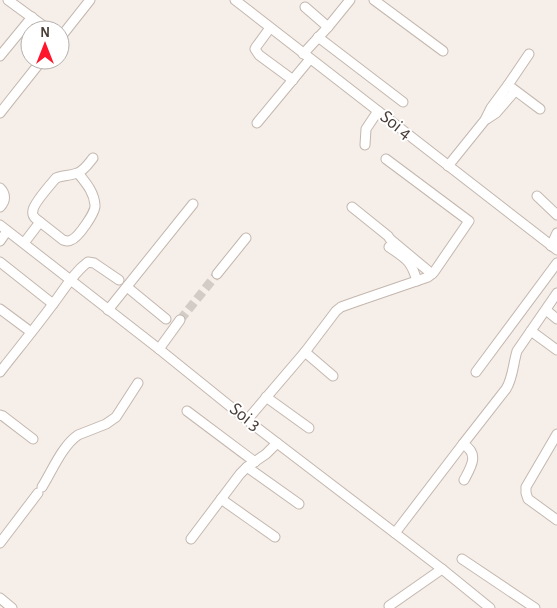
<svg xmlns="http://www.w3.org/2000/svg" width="557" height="608" viewBox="0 0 557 608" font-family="'Alegreya Sans',sans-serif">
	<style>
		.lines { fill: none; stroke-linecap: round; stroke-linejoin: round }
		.minor-tunnel { stroke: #d3cbc5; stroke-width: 9; stroke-dasharray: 9 4.5; stroke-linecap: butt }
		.minor-casing { stroke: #c4b7ae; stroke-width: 11 }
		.minor { stroke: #fff; stroke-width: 9 }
		.labels { text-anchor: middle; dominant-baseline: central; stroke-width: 4; stroke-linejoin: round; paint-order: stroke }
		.street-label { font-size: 19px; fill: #493d37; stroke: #fff }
	</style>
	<rect width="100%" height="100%" fill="#f5eee9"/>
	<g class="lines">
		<polyline class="minor-tunnel" points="180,320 217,274"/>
		<defs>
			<g id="minor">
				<polyline points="8,0 49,30"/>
				<polyline points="235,0 557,250"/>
				<polyline points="374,0 443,51"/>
				<polyline points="305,7 328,27"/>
				<polyline points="270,28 256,47 255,49 259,55 293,80"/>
				<polyline points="318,37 403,102"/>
				<polyline points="60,38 90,0"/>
				<polyline points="303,54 328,27 350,0"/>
				<polyline points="529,54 508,85 540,109"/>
				<polyline points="0,56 32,17"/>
				<polyline points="0,113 42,60"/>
				<polyline points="487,119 496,113 515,91"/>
				<polyline points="257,123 310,59"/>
				<polyline points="365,145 366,129 378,111"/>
				<polyline points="448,166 485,120 491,108 508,85"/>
				<path d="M78,173C86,183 94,192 95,205C96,212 78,238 71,240C68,242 66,241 63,240L35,218C33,215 32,215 33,210C34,203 50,185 56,178C63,175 70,176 77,173C84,171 89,163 93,158"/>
				<path d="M0,188C6,194 6,201 0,207"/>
				<polyline points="537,196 557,215"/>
				<polyline points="352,207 388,236 390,239 432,274"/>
				<polyline points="0,225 159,349 247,420 442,569 490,608"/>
				<polyline points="0,241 7,231"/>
				<polyline points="24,243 40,222"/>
				<polyline points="551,246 557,233"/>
				<path d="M389,247C406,259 411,260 417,281"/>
				<polyline points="0,262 53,304"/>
				<polyline points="217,274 246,238"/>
				<polyline points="127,287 166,319"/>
				<polyline points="0,309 31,332"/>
				<polyline points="108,310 193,204"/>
				<polyline points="546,310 557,319"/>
				<polyline points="531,331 557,350"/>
				<polyline points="159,349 180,320"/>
				<polyline points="305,352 333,376"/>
				<path d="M0,372C18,349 36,327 53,304C64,290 73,273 88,262L94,263L119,280"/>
				<polyline points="476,372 557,263"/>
				<polyline points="266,397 309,428"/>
				<polyline points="187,411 255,462"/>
				<polyline points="0,415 3,416 33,439"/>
				<polyline points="247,420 305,352 336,311 341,307 355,302 428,277 434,272 469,221 386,159"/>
				<polyline points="557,434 526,487 526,493 528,499 557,520"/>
				<polyline points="247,467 299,504"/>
				<path d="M464,480C471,467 480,454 463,444L506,389C513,378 513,364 517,351L557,293"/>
				<path d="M42,487C52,471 62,446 78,435L106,424L116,417L138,383"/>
				<polyline points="221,499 275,537"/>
				<polyline points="395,533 463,444"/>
				<polyline points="191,539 240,474 247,467 266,454 277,443"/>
				<polyline points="0,543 38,493"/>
				<polyline points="462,559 535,608"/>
				<polyline points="0,598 12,608"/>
				<polyline points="389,606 442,569"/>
			</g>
		</defs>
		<use href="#minor" class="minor-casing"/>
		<use href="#minor" class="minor"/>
	</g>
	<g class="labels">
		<g class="street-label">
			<text transform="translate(396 125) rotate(38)">Soi 4</text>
			<text transform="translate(245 417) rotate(38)">Soi 3</text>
		</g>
	</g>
	<g transform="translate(45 45)"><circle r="24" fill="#ffffff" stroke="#b6b1af"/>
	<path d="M0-4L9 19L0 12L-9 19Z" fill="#ff162c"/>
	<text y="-8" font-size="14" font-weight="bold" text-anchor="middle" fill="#493d37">N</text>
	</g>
</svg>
